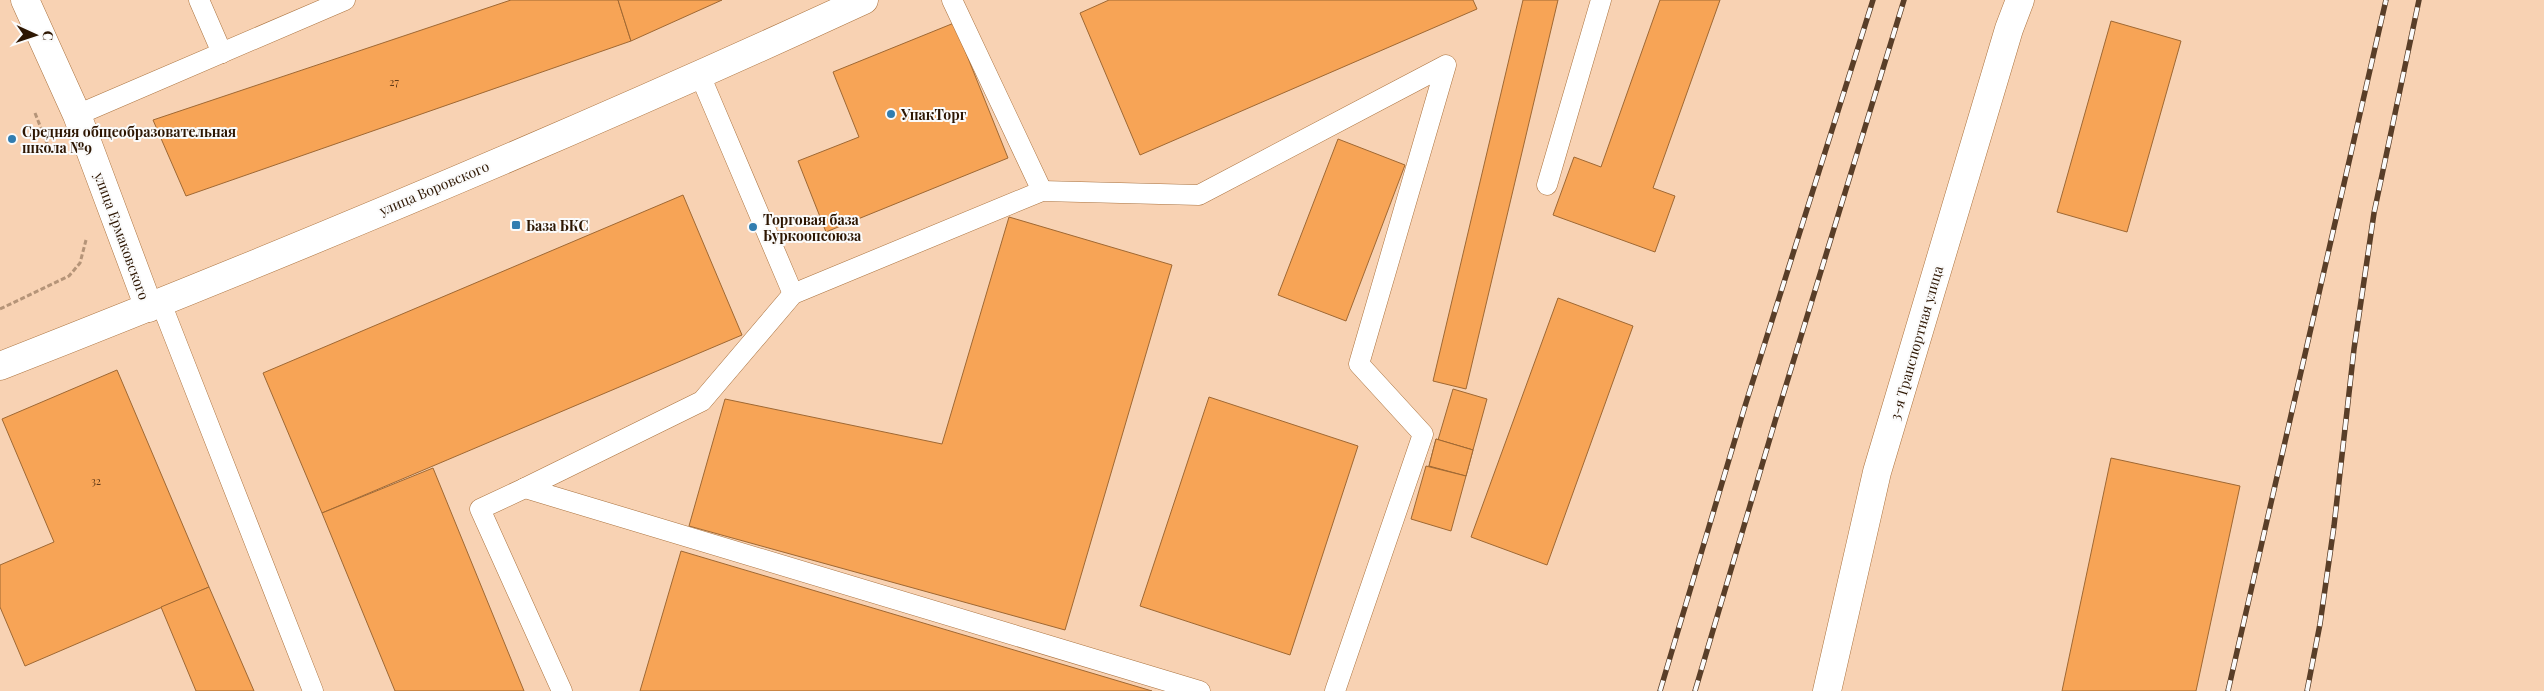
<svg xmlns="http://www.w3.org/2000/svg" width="2544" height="691" viewBox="0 0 2544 691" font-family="'Playfair Display',serif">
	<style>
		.building { fill: #f7a456; stroke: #9f6833 }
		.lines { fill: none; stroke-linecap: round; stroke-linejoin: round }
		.lane-casing { stroke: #aa723e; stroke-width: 21 }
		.street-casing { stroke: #aa723e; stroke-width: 29 }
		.secondary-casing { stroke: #aa723e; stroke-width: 29 }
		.path { stroke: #b59478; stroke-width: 3; stroke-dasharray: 5 2.5; stroke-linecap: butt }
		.lane { stroke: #fff; stroke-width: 20 }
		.street { stroke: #fff; stroke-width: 28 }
		.secondary { stroke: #fff; stroke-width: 28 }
		.rail-casing { stroke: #593e28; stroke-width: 5.5 }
		.rail { stroke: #fbfbfb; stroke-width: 4; stroke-dasharray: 11; stroke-linecap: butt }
		.poi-dot { fill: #317db0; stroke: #fbfbfb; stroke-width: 2 }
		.labels { text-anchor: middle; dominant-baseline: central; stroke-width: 4; stroke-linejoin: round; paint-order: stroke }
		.number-label { font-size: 11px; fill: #603a17 }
		.poi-label { font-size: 14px; font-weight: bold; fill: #2d1602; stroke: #fbfbfb; text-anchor: start }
		.street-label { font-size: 14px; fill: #2d1602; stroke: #fbfbfb }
	</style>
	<rect width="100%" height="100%" fill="#f8d2b3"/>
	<g class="building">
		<polygon points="511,0 618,0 631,41 186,196 153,120"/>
		<polygon points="618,0 722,0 631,41"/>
		<polygon points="1109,0 1473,0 1477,9 1140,155 1080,13"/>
		<polygon points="1523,0 1558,0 1466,389 1433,381"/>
		<polygon points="1660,0 1720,0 1653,188 1675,196 1655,252 1553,215 1574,157 1601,167"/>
		<polygon points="2111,21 2181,41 2127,232 2057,212"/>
		<polygon points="954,23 1008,158 826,232 798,161 859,137 833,72"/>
		<polygon points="1338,139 1405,165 1346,321 1278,295"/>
		<polygon points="683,195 742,335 322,513 263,373"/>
		<polygon points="1009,217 1172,265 1065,630 689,526 725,399 942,444"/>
		<polygon points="1558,298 1633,326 1547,565 1471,537"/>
		<polygon points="117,370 209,587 25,666 0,607 0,565 54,542 2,419"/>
		<polygon points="1453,389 1487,399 1473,450 1438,440"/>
		<polygon points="1209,397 1358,446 1290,655 1140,606"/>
		<polygon points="1436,439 1473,450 1466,476 1429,466"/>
		<polygon points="1436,439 1473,450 1466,476 1429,466"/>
		<polygon points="2111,458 2240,486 2196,691 2062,691"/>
		<polygon points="1426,466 1466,476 1451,531 1411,519"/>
		<polygon points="433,468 524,691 395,691 322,513"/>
		<polygon points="681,551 1152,691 640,691"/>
		<polygon points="209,587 254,691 196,691 161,607"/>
	</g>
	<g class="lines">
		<defs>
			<g id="lane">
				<polyline points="199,0 222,53"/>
				<polyline points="952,0 1042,191"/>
				<polyline points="700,75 793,294"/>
				<polyline points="77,115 345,0"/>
				<polyline points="1547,185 1601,0"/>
				<polyline points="161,303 313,691"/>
				<polyline points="525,488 480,509 562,691"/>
				<polyline points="1200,691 525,488 702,401 793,294 1042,191 1199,195 1446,65 1359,364 1423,434 1335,691"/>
			</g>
			<polyline id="street" points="25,0 77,115 149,308"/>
			<g id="secondary">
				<path d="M0,366C291,252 580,131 864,0"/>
				<polyline points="1827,691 1877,472 2009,29 2020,0"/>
			</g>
		</defs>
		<use href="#lane" class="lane-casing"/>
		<use href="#street" class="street-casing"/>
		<use href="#secondary" class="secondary-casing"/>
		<g class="path">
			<polyline points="35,113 48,146"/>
			<polyline points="0,309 69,276 80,263 86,240"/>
		</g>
		<use href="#lane" class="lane"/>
		<use href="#street" class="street"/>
		<use href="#secondary" class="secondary"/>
		<defs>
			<g id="rail">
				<polyline points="1660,691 1745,406 1873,0"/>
				<polyline points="1695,691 1776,418 1904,0"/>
				<polyline points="2228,691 2386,0"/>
				<polyline points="2307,691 2320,624 2334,526 2354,349 2374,213 2419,0"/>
			</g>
		</defs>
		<use href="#rail" class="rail-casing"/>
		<use href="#rail" class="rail"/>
	</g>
	<g class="poi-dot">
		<circle cx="891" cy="114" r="5"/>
		<circle cx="12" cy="139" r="5"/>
		<rect x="511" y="220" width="10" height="10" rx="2.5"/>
		<circle cx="753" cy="227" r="5"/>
	</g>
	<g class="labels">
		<g class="number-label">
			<text x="394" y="81">27</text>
			<text x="96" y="480">32</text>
		</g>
		<g class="poi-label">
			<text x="901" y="114">УпакТорг</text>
			<text x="22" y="131">Средняя общеобразовательная<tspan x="22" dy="16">школа №9</tspan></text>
			<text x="763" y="219">Торговая база<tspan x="763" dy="16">Буркоопсоюза</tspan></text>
			<text x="526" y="225">База БКС</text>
		</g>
		<g class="street-label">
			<text transform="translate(434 188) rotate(-23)">улица Воровского</text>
			<text transform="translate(122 236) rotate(70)">улица Ермаковского</text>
			<text transform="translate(1916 343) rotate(-74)">3-я Транспортная улица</text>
		</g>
	</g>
	<g transform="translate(35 35) rotate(93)" stroke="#fbfbfb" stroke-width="4" paint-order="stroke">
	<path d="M0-4L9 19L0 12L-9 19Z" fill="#2d1602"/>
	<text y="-8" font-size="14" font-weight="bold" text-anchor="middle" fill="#2d1602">С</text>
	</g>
</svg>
